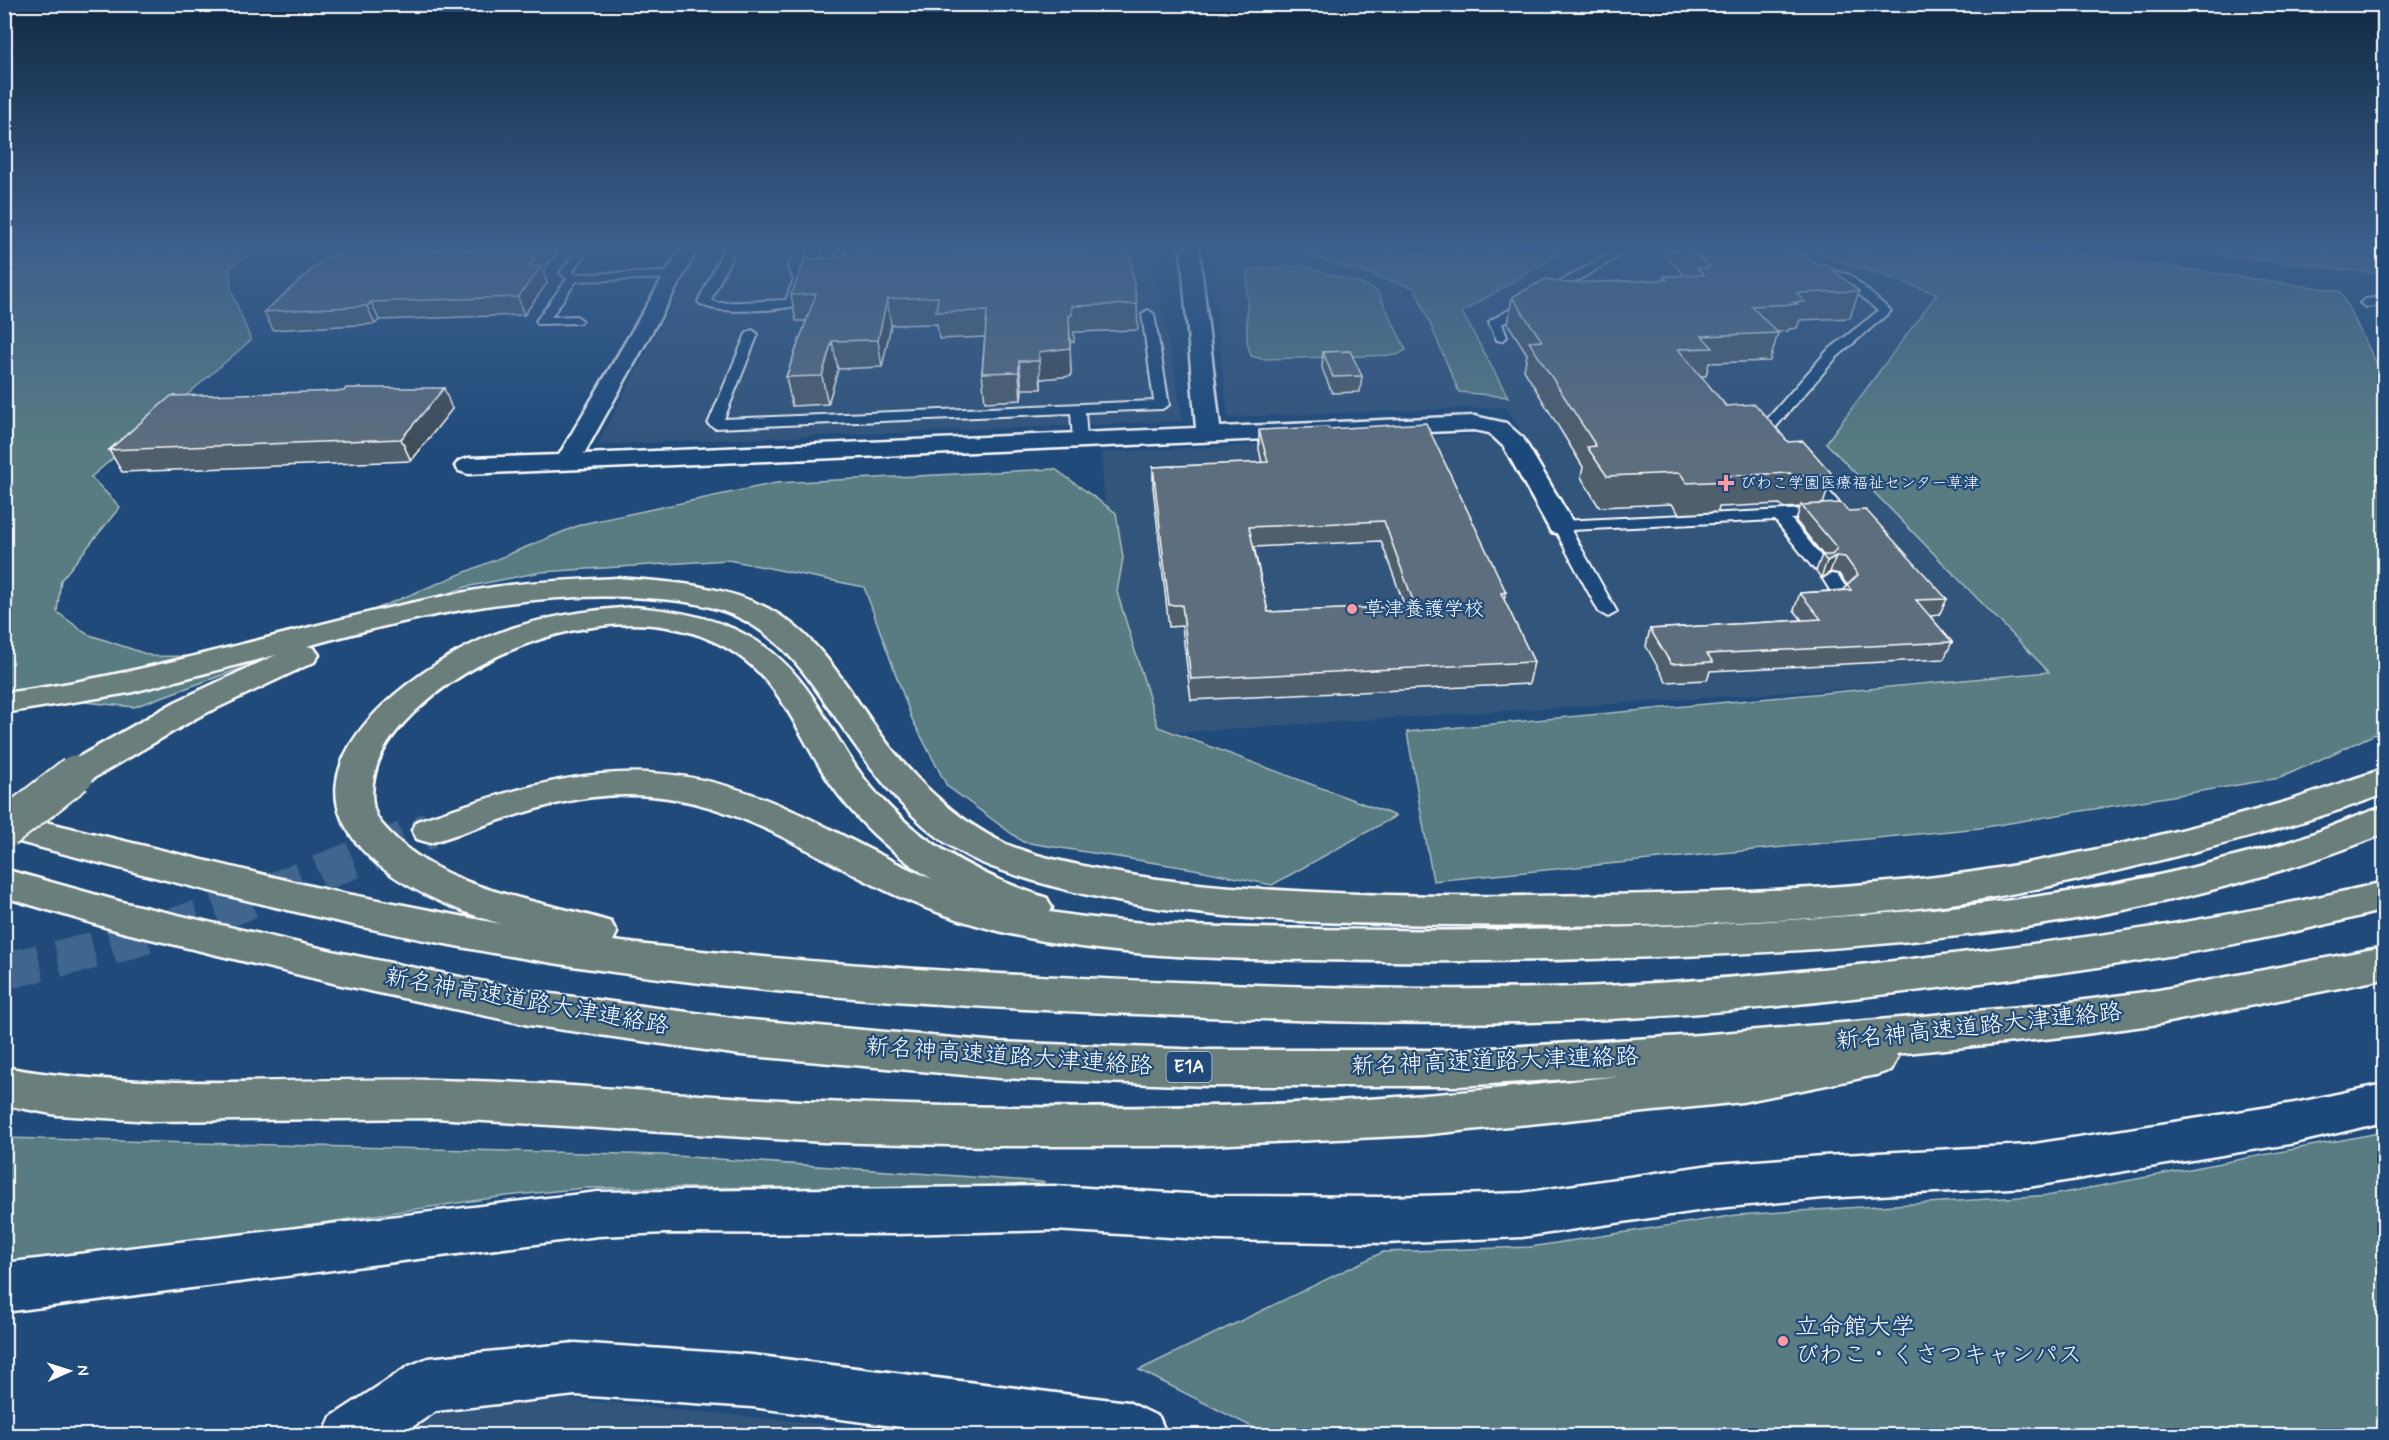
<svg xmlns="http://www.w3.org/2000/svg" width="2389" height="1440" viewBox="0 0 2389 1440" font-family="Mynerve,'Klee One',sans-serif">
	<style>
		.built { fill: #32557b }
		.green { fill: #597c81; stroke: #acbec0; stroke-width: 1.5 }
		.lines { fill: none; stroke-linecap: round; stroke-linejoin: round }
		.highway-tunnel { stroke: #41658e; stroke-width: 37; stroke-dasharray: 37 18; stroke-linecap: butt }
		.lane-casing { stroke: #fff; stroke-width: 4 }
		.street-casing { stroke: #fff; stroke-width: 5 }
		.secondary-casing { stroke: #fff; stroke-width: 5 }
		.highway-casing { stroke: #fff; stroke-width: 5 }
		.lane { fill: #1f4a7a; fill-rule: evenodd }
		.street { fill: #1f4a7a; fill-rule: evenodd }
		.secondary { fill: #1f4a7a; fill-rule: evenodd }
		.highway { fill: #6a7f7c; fill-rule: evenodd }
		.highway-bridge-casing { stroke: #fff; stroke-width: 41; stroke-linecap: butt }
		.highway-bridge { stroke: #6a7f7c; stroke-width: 37 }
		.wall { fill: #505f6c; stroke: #fff; stroke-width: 1.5; fill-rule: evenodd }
		.shaded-wall { fill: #414d58; stroke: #fff; stroke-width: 1.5 }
		.building { fill: #5d6e7e; stroke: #fff; stroke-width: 1.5; fill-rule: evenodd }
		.poi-dot { fill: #ff9aa2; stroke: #1f4a7a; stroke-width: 2 }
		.labels { text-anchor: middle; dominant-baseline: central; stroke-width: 4.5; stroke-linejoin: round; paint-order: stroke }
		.far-poi-label { font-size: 16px; fill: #fff; stroke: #1f4a7a; text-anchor: start }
		.shield { fill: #1f4a7a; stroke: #bcc9d7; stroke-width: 1.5 }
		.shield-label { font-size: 18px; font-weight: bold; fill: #fff }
		.poi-label { font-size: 20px; fill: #fff; stroke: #1f4a7a; text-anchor: start }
		.near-street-label { font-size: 24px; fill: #fff; stroke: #1f4a7a }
		.near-poi-label { font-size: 24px; fill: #fff; stroke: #1f4a7a; text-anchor: start }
	</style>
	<rect width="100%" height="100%" fill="#1f4a7a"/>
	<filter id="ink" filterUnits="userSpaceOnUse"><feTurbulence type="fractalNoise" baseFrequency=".0167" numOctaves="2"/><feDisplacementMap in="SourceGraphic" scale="12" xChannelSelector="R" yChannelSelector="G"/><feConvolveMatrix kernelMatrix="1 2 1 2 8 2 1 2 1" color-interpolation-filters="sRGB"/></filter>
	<g filter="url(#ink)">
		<g class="built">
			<polygon points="702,249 1152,249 1183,421 597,445"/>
			<polygon points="1210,249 1311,249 1422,286 1451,318 1575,249 1797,249 1964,290 2083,673 1123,736 1101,452 1492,434 1501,442 1541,518 1573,516 1506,407 1228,417"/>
			<polygon points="572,1399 935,1435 387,1436 435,1404"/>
		</g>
		<g class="green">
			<polygon points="5,249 257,249 230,268 231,290 251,340 91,477 120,507 61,580 57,612 87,634 152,656 259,657 582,524 776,483 1055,469 1116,513 1123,558 1117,592 1158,727 1396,816 1272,885 1194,869 1023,842 947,786 912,719 864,587 728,560 541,572 466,587 134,707 5,694 4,284 22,267 5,268"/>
			<polygon points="1287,249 1401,249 1423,255 1442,249 1568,249 1462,312 1508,397 1459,392 1415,288"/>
			<polygon points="1806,249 2078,249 2079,254 2340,291 2376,362 2384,355 2384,730 2280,778 1980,828 1433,881 1407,732 2049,672 1826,443 1937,294"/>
			<polygon points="2165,249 2384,249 2384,274"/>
			<polygon points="1302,266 1368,286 1378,292 1406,350 1397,355 1262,359 1251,356 1247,342 1247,270"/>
			<polygon points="2384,1132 2384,1435 1268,1435 1139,1370 1383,1252 1530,1247 1737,1215 2052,1195"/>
			<polygon points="5,1138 661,1155 1044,1182 1036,1187 585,1188 506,1196 5,1269"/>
		</g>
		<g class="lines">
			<polyline class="highway-tunnel" points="4,971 109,947 222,911 430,830"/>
			<defs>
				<g id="lane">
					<polygon points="578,249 589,249 572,272 576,274 674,272 680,275 674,278 576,281 551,317 576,316 582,320 580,323 538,324 536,321 567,279 560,273"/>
					<path d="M724,249H735L711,300L718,303L786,300L794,279L788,268L796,249H808L800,268L806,279L795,306C776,310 712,316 698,302Z"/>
					<polygon points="825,249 837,249 828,270 814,276 806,276 806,272 819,266"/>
					<polygon points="1619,249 1632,249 1502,324 1507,337 1501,341 1497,340 1489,323 1491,320"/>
					<polygon points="1814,266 1850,275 1891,311 1837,357 1775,428 1787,443 1780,447 1775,446 1762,431 1762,425 1827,351 1878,311 1842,279 1810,271 1808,269"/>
					<polygon points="2384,297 2384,305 2366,307 2360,303 2366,299"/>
					<polygon points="1148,310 1154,314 1169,405 1162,409 1085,412 1087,440 1085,443 1075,443 1073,440 1071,413 715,428 708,424 746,334 752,330 758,334 724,419 1154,401 1142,314"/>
					<polygon points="1809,472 1814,474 1847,512 1839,517 1791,519 1828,565 1820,570 1814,569 1775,520 1571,530 1617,612 1608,617 1599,612 1553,526 1561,521 1827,508 1801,477"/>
					<polygon points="1831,574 1837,575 1849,591 1832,605 1820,605 1817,601 1830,590 1823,579"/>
				</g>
				<g id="street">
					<polygon points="680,249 698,249 584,454 1196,428 1181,249 1199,249 1220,427 1474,416 1506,423 1523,438 1575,526 1571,532 1561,534 1551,532 1504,447 1489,433 1474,430 468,474 459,471 455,466 459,461 468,458 559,455"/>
					<polygon points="575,1343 752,1355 1128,1402 1159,1417 1167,1436 968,1436 752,1407 575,1395 436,1411 399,1436 323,1436 331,1417 409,1366 428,1358"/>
				</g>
				<polygon id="secondary" points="2384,1084 2384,1122 2295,1143 2028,1187 1823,1198 1717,1208 1522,1237 1385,1243 1220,1240 1054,1230 896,1234 666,1233 598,1236 4,1312 4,1263 598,1192 1054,1186 1220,1196 1385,1197 1522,1193 1717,1164 1823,1156 2028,1145 2295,1103"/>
				<g id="highway">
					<path d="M617,578C672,582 733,585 781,616C824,644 850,692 879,732C911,777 955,820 1006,844C1029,854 1055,860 1079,865C1163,884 1248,889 1334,893C1441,898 1549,896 1657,894C1771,891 1885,887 1998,868C2094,852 2191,829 2285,802C2318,792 2351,779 2384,769V794C2322,818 2257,835 2193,852C2117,871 2042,890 1965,902C1797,926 1623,927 1453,925C1300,923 1138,921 992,867C908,836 864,756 815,688C794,657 768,630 733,615C706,603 676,600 646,598C531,590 417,616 307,646L314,648L319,655L314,662L198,717L87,782L75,786L63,782L58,774L63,766L175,702L276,655L129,693L4,713V693C171,672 329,614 494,587C534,581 576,580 617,578Z"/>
					<path d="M635,607C718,614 776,635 820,709C839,739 854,769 878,795C924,846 983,877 1047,898L1052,908L1050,912C1161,930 1276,928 1388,930C1510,932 1632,928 1754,922C1900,914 2047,902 2190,868C2225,859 2261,851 2295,840C2325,830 2354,816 2384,807V834C2163,923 1920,947 1683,956C1583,960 1482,962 1381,961C1271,959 1158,961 1049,942C997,933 944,917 895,895C804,853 731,794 625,795C557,795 494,824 430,843L417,839L412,830L417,821C554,776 645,746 784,807C835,829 881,858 932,879C891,853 855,820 828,780C788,718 777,665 701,636C613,602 488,645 421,706C401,724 381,746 375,773C371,788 370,810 381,823C439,892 532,897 611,922L617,933L613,941C799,964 987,975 1175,982C1324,988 1473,993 1622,985C1735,979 1848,967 1961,953C2103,936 2244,916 2384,882V910C2251,945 2117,966 1980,983C1840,1000 1700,1017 1559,1021C1418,1026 1277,1020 1136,1014C931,1006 725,992 522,958C348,929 176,883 4,838V812L327,890L501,924C446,907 367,876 342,819C308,740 433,658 493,635C539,617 586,610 635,607Z"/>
					<path d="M4,869L122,902L337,952L529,991L740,1019L998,1042L1206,1050H1459L1699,1035L1901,1018L2063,1003L2159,990L2384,947V979L2159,1024L2063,1037L1896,1054L1898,1057L1891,1070L1876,1075L1742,1102L1421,1135L1187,1146H988L823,1142L435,1118L152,1121L57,1115L4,1105V1067C146,1093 291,1077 434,1080C564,1082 693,1097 823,1102C1022,1110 1225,1111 1424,1095C1489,1090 1553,1083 1618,1076L1459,1086H1206L998,1078L740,1055L529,1025L337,984L122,932L4,897Z"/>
				</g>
			</defs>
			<use href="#lane" class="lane-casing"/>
			<use href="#street" class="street-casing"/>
			<use href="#secondary" class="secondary-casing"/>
			<use href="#highway" class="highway-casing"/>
			<use href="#lane" class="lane"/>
			<use href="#street" class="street"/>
			<use href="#secondary" class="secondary"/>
			<use href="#highway" class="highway"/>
			<defs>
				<polyline id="highway-bridge" points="4,830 75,774"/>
			</defs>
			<use href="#highway-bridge" class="highway-bridge-casing"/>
			<use href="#highway-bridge" class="highway-bridge"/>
		</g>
		<g class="wall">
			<polygon points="342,249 560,249 543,271 547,283 524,315 379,320 375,324 273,330 264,312"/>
			<polygon points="1660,249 1786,249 1789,252 1817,265 1859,291 1850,318 1800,320 1797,328 1789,329 1788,331 1777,332 1778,333 1770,361 1709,363 1706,376 1701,376 1726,406 1788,442 1833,475 1823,504 1848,511 1947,599 1939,615 1930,616 1952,642 1944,659 1710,671 1707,680 1666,682 1646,646 1650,629 1802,620 1794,610 1800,593 1844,590 1847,585 1839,574 1830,572 1821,578 1816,571 1822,555 1823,555 1796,521 1800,507 1784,508 1780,504 1719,507 1718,512 1679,514 1672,504 1599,507 1581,477 1583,467 1524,370 1527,354 1508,324 1512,297 1566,283 1663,280 1664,276 1685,276"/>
			<polygon points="843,258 1137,304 1138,330 1074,332 1074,342 1070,342 1071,376 1041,379 1041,389 1022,389 1021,400 985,402 982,373 985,337 939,339 937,324 891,325 882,367 838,369 828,404 792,406 786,377 807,321 796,321 791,295"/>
			<polygon points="1323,352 1362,376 1360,392 1332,393 1322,368"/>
			<polygon points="452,409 411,461 122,472 109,450"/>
			<path d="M1329,429L1506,592L1504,600L1534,662L1529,684L1191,700L1182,626L1169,627L1153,487V467L1262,463L1259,449V430ZM1381,541L1405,607L1268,612L1254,547Z"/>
		</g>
		<g class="shaded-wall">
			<polygon points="542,249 560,249 543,271 547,283 524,315 518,297 528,267"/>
			<polygon points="887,299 891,325 882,367 878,340"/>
			<polygon points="371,302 379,320 375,324 367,306"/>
			<polygon points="1069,315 1071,376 1041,379 1041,389 1039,361 1039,352"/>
			<polygon points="832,341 838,369 828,404 822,376"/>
			<polygon points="1019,361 1022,389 1021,400 1019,372"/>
			<polygon points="444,388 452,409 411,461 401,439"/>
			<polygon points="1836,556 1830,572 1821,578 1827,561"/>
		</g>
		<g class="building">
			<polygon points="342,249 542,249 528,267 542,266 518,297 371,302 367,306 264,312 326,257 334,257"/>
			<polygon points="846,249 1129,249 1137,304 1072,306 1072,315 1069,315 1070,348 1039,352 1039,361 1019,361 1019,372 982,373 987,311 936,312 938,297 887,299 878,340 832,341 822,376 786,377 816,294 791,295 805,259 843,258"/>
			<polygon points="1691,249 1786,249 1789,252 1801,251 1817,265 1827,265 1859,291 1797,293 1805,302 1794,302 1797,304 1751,306 1778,333 1702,336 1713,348 1678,349 1726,406 1755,404 1788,442 1803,441 1833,475 1794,477 1790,473 1723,476 1727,481 1687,483 1680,473 1607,476 1587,447 1596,446 1529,342 1542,341 1512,297 1546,279 1566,283 1667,280 1664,276 1704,275 1697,268 1710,268"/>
			<polygon points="1350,351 1362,376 1333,377 1323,352"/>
			<polygon points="346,388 444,388 401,439 109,450 171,396 344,391"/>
			<path d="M1426,423L1506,592L1501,593L1534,662L1191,679L1182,605H1169L1153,467L1268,462L1259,430L1328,427L1329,429ZM1384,521L1415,606L1268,612L1249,527Z"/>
			<polygon points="1841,503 1848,511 1866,510 1947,599 1916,600 1952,642 1707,654 1713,662 1671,664 1650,629 1821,619 1800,593 1851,590 1847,585 1858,575 1845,557 1836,556 1827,561 1822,555 1832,555 1837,548 1801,505"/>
		</g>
	</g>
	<linearGradient id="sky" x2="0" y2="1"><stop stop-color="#112943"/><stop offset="0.55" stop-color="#3c608d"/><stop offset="1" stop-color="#3c608d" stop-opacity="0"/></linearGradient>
	<rect width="2389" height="451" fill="url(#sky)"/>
	<g class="poi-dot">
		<path d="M1723 474h6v6h6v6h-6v6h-6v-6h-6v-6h6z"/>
		<circle cx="1352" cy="609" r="6"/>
		<circle cx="1783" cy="1341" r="6"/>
	</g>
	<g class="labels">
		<g class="far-poi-label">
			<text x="1740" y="483">びわこ学園医療福祉センター草津</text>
		</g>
		<rect class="shield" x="1166.5" y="1052" width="45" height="30" rx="4.5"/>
		<g class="shield-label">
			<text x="1189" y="1067">E1A</text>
		</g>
		<g class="poi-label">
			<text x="1364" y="609">草津養護学校</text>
		</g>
		<g class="near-street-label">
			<text transform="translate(527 1002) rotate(10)">新名神高速道路大津連絡路</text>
			<text transform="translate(1979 1027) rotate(-6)">新名神高速道路大津連絡路</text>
			<text transform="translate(1009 1057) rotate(4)">新名神高速道路大津連絡路</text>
			<text transform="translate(1495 1062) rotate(-2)">新名神高速道路大津連絡路</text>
		</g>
		<g class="near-poi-label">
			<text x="1795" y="1327">立命館大学<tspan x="1795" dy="28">びわこ・くさつキャンパス</tspan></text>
		</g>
	</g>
	<rect width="2389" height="1440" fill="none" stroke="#1f4a7a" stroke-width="24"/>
	<rect x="12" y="12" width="2365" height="1416" fill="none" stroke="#fff" stroke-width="2" filter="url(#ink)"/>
	<g transform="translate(69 1371) rotate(87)" stroke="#1f4a7a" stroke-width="4.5" paint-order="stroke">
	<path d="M0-4.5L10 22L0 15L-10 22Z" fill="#ffffff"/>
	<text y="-9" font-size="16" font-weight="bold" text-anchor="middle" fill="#ffffff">N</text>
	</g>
</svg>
